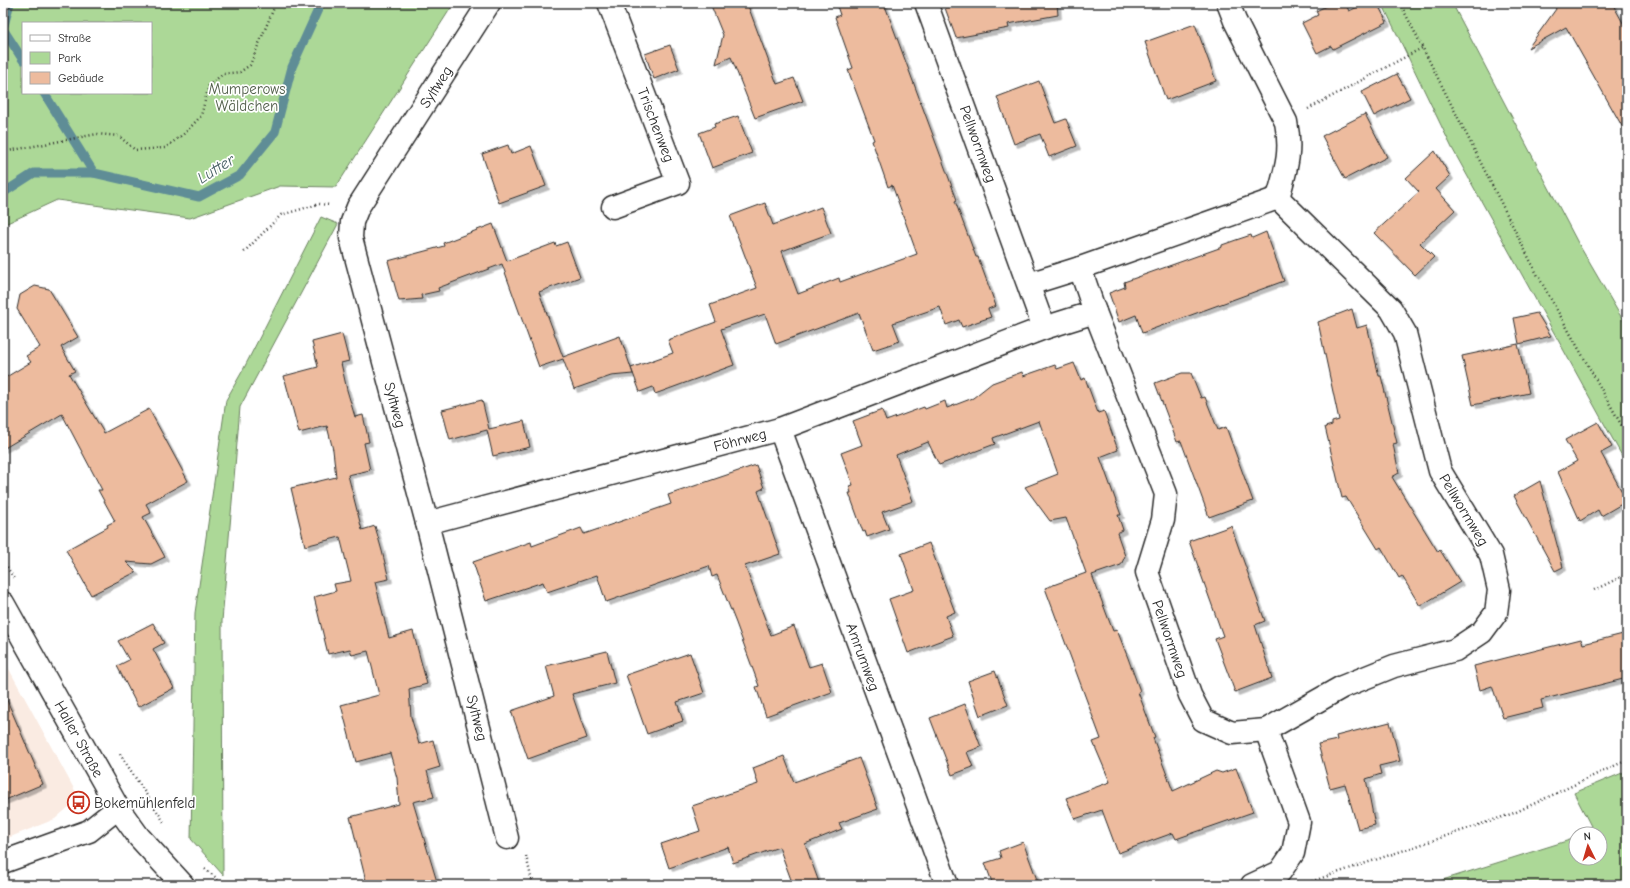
<svg xmlns="http://www.w3.org/2000/svg" width="1630" height="888" viewBox="0 0 1630 888" font-family="'Comic Neue',sans-serif">
	<style>
		.built { fill: #faebe2 }
		.green { fill: #acd897; stroke: #6c8261; fill-rule: evenodd }
		.lines { fill: none; stroke-linecap: round; stroke-linejoin: round }
		.stream { stroke: #5e8d96; stroke-width: 9 }
		.building { fill: #edbb9e; stroke: #2b2b2b; filter: url(#shadow) }
		.street-casing { stroke: #2b2b2b; stroke-width: 25 }
		.secondary-casing { stroke: #2b2b2b; stroke-width: 25 }
		.path { stroke: #2b2b2b; stroke-width: 2.5; stroke-dasharray: 1 3; stroke-linecap: butt }
		.street { stroke: #fff; stroke-width: 22 }
		.secondary { stroke: #fff; stroke-width: 22 }
		.labels { text-anchor: middle; dominant-baseline: central; stroke-width: 3.5; stroke-linejoin: round; paint-order: stroke }
		.street-label { font-size: 15px; fill: #2b2b2b; stroke: #fff }
		.park-label { font-size: 15px; fill: #525f4b; stroke: #fff }
		.poi-label { font-size: 15px; fill: #2b2b2b; stroke: #fff; text-anchor: start }
		.water-label { font-size: 16px; font-style: italic; fill: #445c61; stroke: #fff }
	</style>
	<defs>
		<filter id="shadow"><feDropShadow dx="3.5" dy="3.5" stdDeviation="0" flood-color="#0004"/></filter>
	</defs>
	<rect width="100%" height="100%" fill="#fff"/>
	<filter id="ink" filterUnits="userSpaceOnUse"><feTurbulence type="fractalNoise" baseFrequency=".025" numOctaves="2"/><feDisplacementMap in="SourceGraphic" scale="8" xChannelSelector="R" yChannelSelector="G"/><feConvolveMatrix kernelMatrix="1 2 1 2 8 2 1 2 1" color-interpolation-filters="sRGB"/></filter>
	<g filter="url(#ink)">
		<polygon class="built" points="3,658 79,798 55,819 3,840"/>
		<g class="green">
			<path d="M3,3H454L336,187L280,186L190,218L57,200L3,225ZM23,23H151V93H23Z"/>
			<polygon points="1382,3 1452,3 1578,243 1627,327 1627,465 1452,148"/>
			<polygon points="321,217 338,224 240,407 222,621 223,875 191,839 195,613 226,400 243,370"/>
			<polygon points="1627,771 1627,885 1433,885 1433,883 1576,838 1576,858 1600,858 1600,834 1588,834 1594,832 1574,793"/>
		</g>
		<g class="lines">
			<g class="stream">
				<polyline points="10,3 3,29 23,60"/>
				<polyline points="44,93 94,173"/>
				<polyline points="3,193 34,173 94,173 199,197 240,175 275,132 292,67 321,3"/>
			</g>
		</g>
		<g class="building">
			<polygon points="710,3 747,3 777,84 794,78 803,101 755,118 731,57 716,64 723,35"/>
			<polygon points="836,3 884,3 957,200 955,201 976,257 978,257 996,306 988,309 991,317 962,327 959,320 946,325 940,307 893,323 900,341 873,350 859,313 776,344 765,314 721,329 734,365 655,394 653,387 640,392 631,368 673,353 668,340 716,322 710,305 757,288 730,216 765,203 773,225 821,207 831,233 782,251 798,294 839,278 840,282 917,254 892,185 888,187 872,141 874,140 848,70 853,68 835,17 840,15"/>
			<polygon points="971,3 1057,3 1058,15 1008,24 1009,28 956,38 945,8"/>
			<polygon points="1332,3 1345,3 1349,11 1366,3 1377,3 1387,22 1333,49 1331,46 1317,53 1302,23 1318,15 1316,11"/>
			<polygon points="1553,3 1612,3 1627,30 1627,135 1566,27 1528,48 1556,9"/>
			<polygon points="1195,24 1216,81 1166,100 1145,42"/>
			<polygon points="670,45 679,69 654,79 645,54"/>
			<polygon points="1397,74 1410,98 1374,116 1362,92"/>
			<polygon points="1039,81 1055,123 1066,119 1077,146 1049,157 1040,134 1014,144 997,97"/>
			<polygon points="1365,114 1387,157 1345,179 1322,136"/>
			<polygon points="738,116 752,153 712,168 699,133 715,127 714,124"/>
			<polygon points="508,145 511,154 531,146 546,186 499,203 482,154"/>
			<polygon points="1435,151 1450,176 1436,189 1455,210 1420,243 1434,257 1415,275 1374,233 1419,192 1406,178"/>
			<polygon points="493,224 507,261 555,243 556,246 567,242 580,277 539,292 563,357 620,336 633,374 611,376 574,389 563,359 539,367 502,264 438,288 439,291 421,295 422,299 399,301 388,261 444,246 443,243"/>
			<polygon points="1266,232 1284,281 1142,333 1136,315 1119,322 1109,293 1125,287 1124,282 1222,247 1222,245 1236,240 1251,235 1252,238"/>
			<polygon points="35,286 49,289 78,337 61,347 75,371 69,374 104,433 149,409 188,481 146,504 151,513 143,517 165,557 151,564 126,562 136,572 91,595 66,550 108,527 107,525 115,521 98,490 102,490 62,414 3,449 3,379 31,362 26,356 40,347 17,309 20,295"/>
			<polygon points="1352,309 1357,328 1367,325 1379,376 1381,376 1397,443 1393,444 1399,473 1392,477 1438,552 1440,550 1460,582 1420,606 1402,576 1399,578 1381,547 1378,549 1346,497 1342,498 1325,427 1332,425 1332,422 1339,420 1318,322"/>
			<polygon points="1537,313 1551,336 1519,344 1514,318"/>
			<polygon points="342,334 349,361 341,363 347,390 355,417 363,415 369,442 364,443 370,470 348,475 362,530 375,526 382,551 389,579 375,582 389,638 413,631 427,684 409,689 411,717 419,744 433,740 440,767 427,771 434,797 413,802 438,885 367,885 350,817 399,804 397,778 390,753 356,762 341,705 379,695 368,651 352,655 350,649 328,654 314,597 336,591 334,584 351,581 340,537 305,546 291,488 336,477 333,450 327,426 299,433 284,376 318,367 312,342"/>
			<polygon points="1518,344 1529,393 1473,405 1462,356"/>
			<polygon points="1074,363 1081,380 1085,378 1098,413 1104,411 1118,450 1100,457 1121,515 1118,515 1123,530 1117,533 1125,556 1121,565 1092,575 1113,631 1117,630 1128,658 1140,691 1138,692 1155,737 1153,738 1173,791 1216,771 1222,773 1236,768 1253,812 1176,839 1173,833 1118,853 1102,810 1075,819 1066,798 1110,782 1093,742 1101,739 1045,588 1086,573 1066,518 1050,521 1025,487 1058,474 1039,421 993,438 995,444 939,465 928,442 896,455 913,501 882,512 889,529 867,537 865,531 863,532 849,493 851,493 849,486 853,485 841,453 862,445 853,421 882,410 886,421 924,407 925,409 945,401 947,408 973,398 992,383 1022,372 1023,376 1055,365 1057,369"/>
			<polygon points="1182,373 1191,373 1201,398 1205,397 1218,430 1226,427 1253,501 1209,517 1181,441 1177,442 1155,383"/>
			<polygon points="482,400 489,429 524,421 530,447 493,456 487,430 450,440 442,410"/>
			<polygon points="1598,422 1612,447 1601,453 1627,501 1601,516 1598,510 1580,521 1558,472 1577,461 1565,440"/>
			<polygon points="756,465 764,488 758,491 780,554 745,566 771,635 794,626 809,667 822,663 832,692 766,716 756,687 759,686 736,623 717,575 712,577 709,566 606,602 597,575 547,592 543,582 486,601 473,562 531,542 532,546 581,528 584,534 671,504 668,495"/>
			<polygon points="1540,481 1563,567 1555,571 1514,496"/>
			<polygon points="1231,526 1265,621 1255,625 1272,678 1235,692 1215,639 1223,636 1189,541"/>
			<polygon points="929,543 955,612 946,616 953,636 908,653 889,599 914,590 901,554"/>
			<polygon points="153,623 164,643 153,649 174,688 138,707 117,666 129,660 118,641"/>
			<polygon points="1627,633 1627,678 1541,700 1543,708 1503,718 1492,686 1480,690 1474,666 1581,639 1583,644"/>
			<polygon points="607,651 615,683 572,694 587,738 528,759 511,711 554,696 546,666"/>
			<polygon points="690,653 704,693 677,702 683,721 647,734 626,675"/>
			<polygon points="995,671 1008,705 980,716 968,681"/>
			<polygon points="3,691 43,784 3,801"/>
			<polygon points="965,704 981,747 967,752 973,767 952,775 930,718"/>
			<polygon points="1390,722 1400,761 1379,766 1381,774 1366,779 1375,825 1358,829 1345,784 1330,788 1318,744 1337,740 1336,736"/>
			<polygon points="784,756 794,782 859,758 878,809 839,823 842,829 805,844 820,885 793,885 779,847 733,863 728,847 669,868 661,844 700,831 692,806 758,784 753,768"/>
			<polygon points="1023,842 1039,885 993,885 985,863 1001,858 999,851"/>
		</g>
		<g class="lines">
			<defs>
				<g id="street">
					<polyline points="489,3 358,207 352,222 351,238 427,523 507,838"/>
					<polyline points="609,3 678,183 613,207"/>
					<polyline points="926,3 1044,328"/>
					<path d="M1228,3L1235,21L1286,122C1292,152 1286,169 1278,198"/>
					<polyline points="1080,268 1095,312 1166,494 1163,520 1147,572 1190,695 1203,720 1232,733 1266,730 1342,687 1394,666 1455,650 1482,632 1496,613 1499,590 1491,555 1440,471 1405,333 1391,309 1278,198"/>
					<polyline points="1029,284 1080,268 1278,198"/>
					<polyline points="780,429 947,885"/>
					<polyline points="427,523 780,429 1044,328 1095,312"/>
					<polyline points="3,862 89,831 118,808"/>
					<polyline points="1252,885 1280,872 1293,853 1299,822 1266,730"/>
				</g>
				<polyline id="secondary" points="3,603 118,808 139,837 183,885"/>
			</defs>
			<use href="#street" class="street-casing"/>
			<use href="#secondary" class="secondary-casing"/>
			<g class="path">
				<polyline points="1400,3 1538,276 1627,435"/>
				<polyline points="1308,109 1422,48"/>
				<polyline points="3,152 97,134 119,136 135,150 165,148 185,133 201,116 209,85 223,74 240,72 250,65 276,3"/>
				<polyline points="244,252 281,215 319,204 330,205"/>
				<polyline points="3,560 14,579"/>
				<polyline points="1594,590 1627,574"/>
				<polyline points="120,754 164,822"/>
				<polyline points="526,856 533,885"/>
				<polyline points="205,869 225,885"/>
				<polyline points="1304,882 1307,883 1514,813 1627,760"/>
			</g>
			<use href="#street" class="street"/>
			<use href="#secondary" class="secondary"/>
		</g>
	</g>
	<defs>
		<symbol id="bus-ring" viewBox="-11 -11 22 22"><circle r="9.5" fill="#fff" stroke="#c8321e" stroke-width="1.5"/><path d="M-5-6H5V4H4V6H2V4H-2V6H-4V4H-5ZM-3.5-4V0h7V-4ZM-3.5 1.2v1.5H-2V1.2ZM2 1.2v1.5H3.5V1.2Z" fill="#c8321e"/></symbol>
	</defs>
	<g fill-rule="evenodd">
		<use href="#bus-ring" x="66" y="790" width="25" height="25"/>
	</g>
	<g class="labels">
		<g class="street-label">
			<text transform="translate(436 87) rotate(-57)">Syltweg</text>
			<text transform="translate(656 125) rotate(69)">Trischenweg</text>
			<text transform="translate(978 144) rotate(70)">Pellwormweg</text>
			<text transform="translate(395 405) rotate(75)">Syltweg</text>
			<text transform="translate(740 440) rotate(-15)">Föhrweg</text>
			<text transform="translate(1464 510) rotate(59)">Pellwormweg</text>
			<text transform="translate(1170 639) rotate(71)">Pellwormweg</text>
			<text transform="translate(863 657) rotate(70)">Amrumweg</text>
			<text transform="translate(477 718) rotate(76)">Syltweg</text>
			<text transform="translate(79 739) rotate(61)">Haller Straße</text>
		</g>
		<g class="park-label">
			<text x="247" y="89">Mumperows<tspan x="247" dy="17">Wäldchen</tspan></text>
		</g>
		<g class="poi-label">
			<text x="94" y="803">Bokemühlenfeld</text>
		</g>
		<g class="water-label">
			<text transform="translate(216 169) rotate(-32)">Lutter</text>
		</g>
	</g>
	<rect width="1630" height="888" fill="none" stroke="#fff" stroke-width="16"/>
	<rect x="8" y="8" width="1614" height="872" fill="none" stroke="#2b2b2b" stroke-width="1.5" filter="url(#ink)"/>
	<rect x="22" y="22" width="130" height="72" fill="#ffffff" stroke="#aaaaaa"/>
	<rect x="30" y="35" width="20" height="6" fill="#ffffff" stroke="#aaaaaa"/>
	<text x="58" y="42" font-size="12" fill="#2b2b2b">Straße</text>
	<rect x="30" y="52" width="20" height="12" fill="#acd897" stroke="#aaaaaa"/>
	<text x="58" y="62" font-size="12" fill="#2b2b2b">Park</text>
	<rect x="30" y="72" width="20" height="12" fill="#edbb9e" stroke="#aaaaaa"/>
	<text x="58" y="82" font-size="12" fill="#2b2b2b">Gebäude</text>
	<g transform="translate(1588 846) rotate(355)"><circle r="19" fill="#ffffff" stroke="#aaaaaa"/>
	<path d="M0-3L7 15L0 10L-7 15Z" fill="#c8321e"/>
	<text y="-6" font-size="11" font-weight="bold" text-anchor="middle" fill="#2b2b2b">N</text>
	</g>
</svg>
